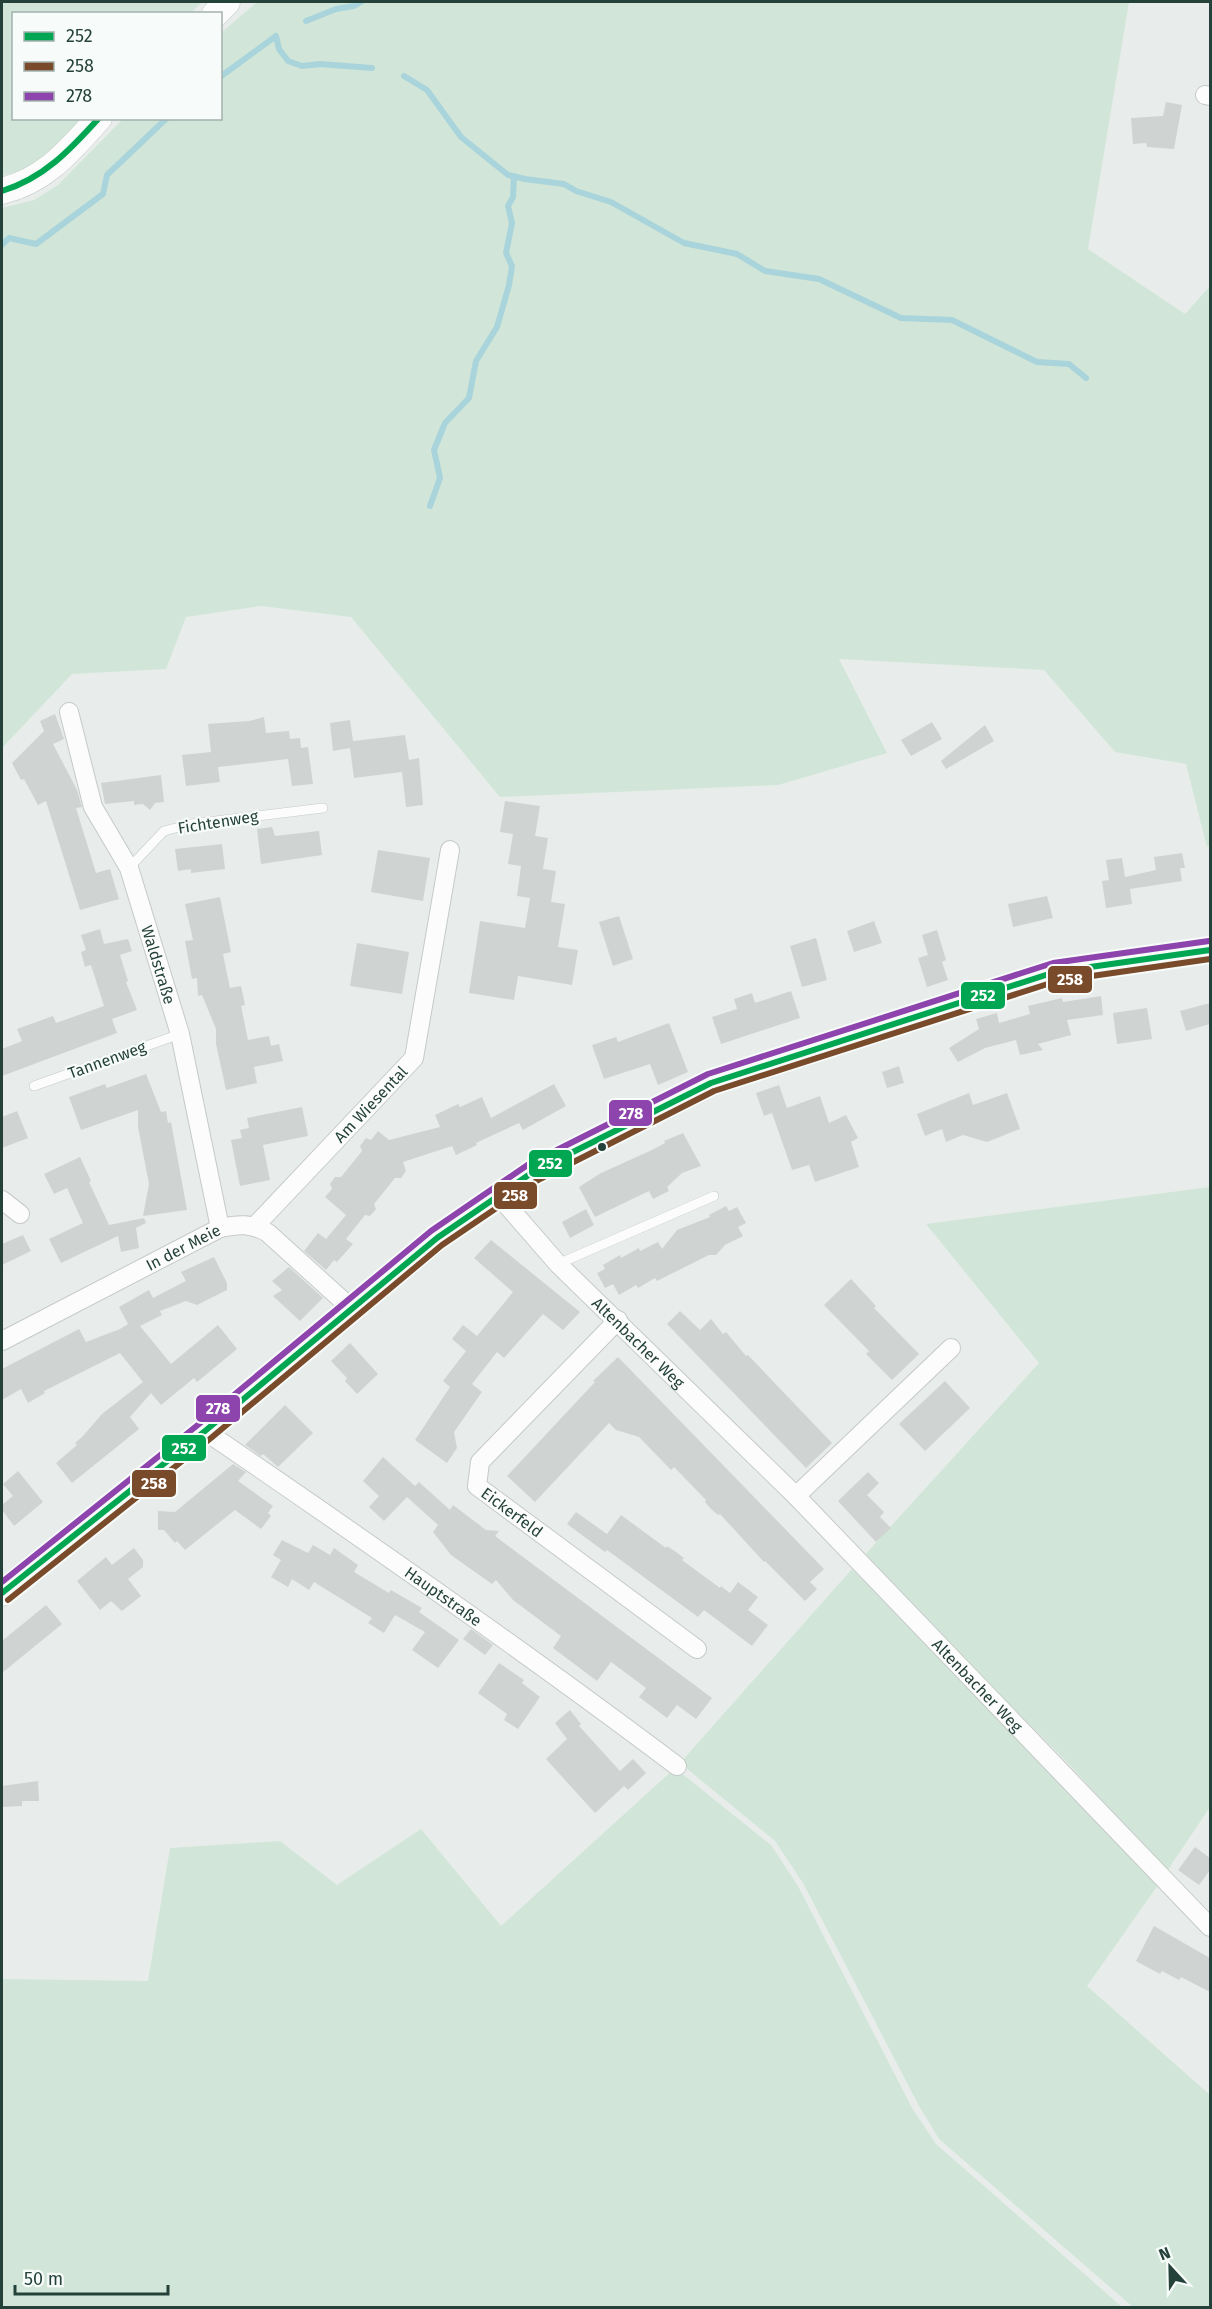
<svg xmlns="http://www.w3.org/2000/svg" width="1212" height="2309" viewBox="0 0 1212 2309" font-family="'Fira Sans',sans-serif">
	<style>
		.green { fill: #d1e6d8 }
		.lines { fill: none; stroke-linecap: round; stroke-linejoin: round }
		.stream { stroke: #a9d4db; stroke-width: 6 }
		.building { fill: #cfd4d2 }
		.service-casing { stroke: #c5cac8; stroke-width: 10 }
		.minor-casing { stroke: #c5cac8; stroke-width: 20 }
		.secondary-casing { stroke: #c3cbc8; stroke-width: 27 }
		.service { stroke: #fcfcfc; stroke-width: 9 }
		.minor { stroke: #fcfcfc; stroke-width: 18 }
		.secondary { stroke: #fcfcfc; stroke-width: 26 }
		.bus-1-casing { stroke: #f7fbf9; stroke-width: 10 }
		.bus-2-casing { stroke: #f7fbf9; stroke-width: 10 }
		.bus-3-casing { stroke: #f7fbf9; stroke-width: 10 }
		.bus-1 { stroke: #00a651; stroke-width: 6 }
		.bus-2 { stroke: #7a4b2a; stroke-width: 6 }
		.bus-3 { stroke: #8e44ad; stroke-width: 6 }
		.bus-dot { fill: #24423a; stroke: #f7fbf9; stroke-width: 2 }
		.labels { text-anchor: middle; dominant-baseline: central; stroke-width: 4.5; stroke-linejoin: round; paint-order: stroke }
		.street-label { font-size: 16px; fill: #24423a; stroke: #f7fbf9 }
		.line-badge { stroke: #f7fbf9; stroke-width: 2 }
		.badge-label { font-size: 16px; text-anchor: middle; font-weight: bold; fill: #fff }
	</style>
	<rect width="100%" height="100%" fill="#e8edeb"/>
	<g class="green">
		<polygon points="2,2 202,2 191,13 14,14 14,118 81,119 62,140 29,168 2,176"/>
		<polygon points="257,2 1129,2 1088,249 1185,314 1210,286 1210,845 1207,847 1186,764 1115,752 1044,670 839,659 887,753 778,785 500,797 351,617 261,606 186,617 166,669 72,674 2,748 2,208 34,200 58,185 123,119 220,118 221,33"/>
		<polygon points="1210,1187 1210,1807 1167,1871 1065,1760 863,1557 1039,1363 926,1224"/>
		<polygon points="852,1569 1158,1885 1087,1986 1210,2095 1210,2307 1133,2307 939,2139 919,2106 803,1883 775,1841 680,1763"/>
		<polygon points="675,1768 771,1845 798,1886 912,2108 936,2144 1122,2307 2,2308 2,1979 148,1981 170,1848 280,1841 337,1885 421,1829 501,1926"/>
	</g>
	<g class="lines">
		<g class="stream">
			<polyline points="306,21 336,9 354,6 361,2"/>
			<polyline points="404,76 427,90 461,137 508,175 525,179 564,184 576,191 611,202 684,243 737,254 765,271 819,279 901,318 952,320 1037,362 1069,364 1086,378"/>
			<polyline points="220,77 276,36 279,49 288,61 302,66 320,64 372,68"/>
			<polyline points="2,245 9,238 36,244 103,194 107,175 167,118"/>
			<polyline points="430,506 440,478 434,450 445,423 469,398 476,361 497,327 509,285 512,266 506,253 512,223 508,206 513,197 514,176"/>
		</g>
	</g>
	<g class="building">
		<polygon points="1166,102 1182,105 1174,149 1147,147 1146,143 1133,144 1131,118 1163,116"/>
		<polygon points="55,714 64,739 53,744 77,790 82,807 76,808 96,873 110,869 119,899 80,910 46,801 38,805 24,779 21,780 12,763 44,731 40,721"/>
		<polygon points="264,717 266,733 289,731 290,739 300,738 301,748 308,747 313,784 292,786 288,759 218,767 220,782 186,786 182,755 211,752 208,724 249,721"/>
		<polygon points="350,720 353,741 405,735 409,760 419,758 423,805 406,807 402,772 354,778 350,748 333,751 330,723"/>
		<polygon points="932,722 942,739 911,756 901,740"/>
		<polygon points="985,725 994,741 946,769 941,761"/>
		<polygon points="161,775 164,802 155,803 150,810 143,804 134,805 134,801 105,804 101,783"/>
		<polygon points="505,801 540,806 535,836 548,838 543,869 556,871 551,902 565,904 558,947 578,950 572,985 518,976 514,1000 469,993 480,921 525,928 530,898 517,896 521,866 508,864 513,834 500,832"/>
		<polygon points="272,827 275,836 319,831 322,855 261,864 257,829"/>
		<polygon points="222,844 225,869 191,873 191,869 178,871 175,849"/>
		<polygon points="378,850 430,858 423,901 371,892"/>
		<polygon points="1182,853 1185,868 1180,868 1182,881 1130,889 1132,904 1106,908 1102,881 1109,880 1106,860 1122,858 1125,877 1156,870 1154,857"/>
		<polygon points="1047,896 1053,918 1013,927 1008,904"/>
		<polygon points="220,897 231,952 223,954 230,988 241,986 245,1005 241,1006 248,1040 269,1036 271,1046 279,1044 283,1061 254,1067 257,1083 226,1090 216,1044 216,1029 202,995 198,996 197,978 192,979 185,941 193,940 185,904"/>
		<polygon points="619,916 633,959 613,966 599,922"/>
		<polygon points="874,921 882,943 854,952 847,931"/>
		<polygon points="100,929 104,944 128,939 132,951 120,955 128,981 126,982 137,1010 112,1019 117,1033 2,1076 2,1049 22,1041 17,1029 53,1016 56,1023 104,1006 91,965 85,967 81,952 86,950 81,935"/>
		<polygon points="937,930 946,960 942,962 948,980 927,987 918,958 928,955 922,935"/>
		<polygon points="816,938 827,980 802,987 790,946"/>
		<polygon points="357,943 409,952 402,994 350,986"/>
		<polygon points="791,991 800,1018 721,1044 712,1017 737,1009 734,999 752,993 755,1003"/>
		<polygon points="1101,996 1103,1015 1067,1020 1071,1035 1038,1044 1043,1050 1020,1055 1016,1040 985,1048 958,1062 949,1048 979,1029 976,1019 997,1013 999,1023 1030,1014 1028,1006 1062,998 1063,1002"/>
		<polygon points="1210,1003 1210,1024 1186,1031 1180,1011"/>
		<polygon points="1147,1008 1152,1039 1117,1044 1113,1013"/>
		<polygon points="669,1023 688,1072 658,1085 650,1064 604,1079 592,1045 616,1037 618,1042"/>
		<polygon points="899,1066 904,1083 887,1088 882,1072"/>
		<polygon points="146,1074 161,1112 166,1111 168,1123 171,1122 187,1210 143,1216 149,1184 138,1127 138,1110 81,1130 69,1097 105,1084 107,1088"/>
		<polygon points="554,1084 566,1106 523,1130 519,1123 476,1143 477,1145 456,1155 452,1146 403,1162 406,1171 401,1178 395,1178 374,1204 376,1209 370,1216 365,1215 346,1239 353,1244 337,1262 334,1260 326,1270 304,1251 318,1233 326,1239 346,1215 325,1197 332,1189 330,1184 335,1177 341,1177 362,1151 360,1146 366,1138 371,1140 378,1131 389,1140 440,1127 435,1115 458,1104 460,1107 482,1097 491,1118"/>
		<polygon points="779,1085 787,1108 820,1096 829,1123 846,1115 858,1138 851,1142 859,1167 815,1182 809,1165 792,1170 772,1113 764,1116 756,1093"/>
		<polygon points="969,1093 973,1105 1007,1093 1020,1129 987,1142 963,1135 946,1142 942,1129 925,1136 917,1114"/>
		<polygon points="302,1107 308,1136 263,1145 270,1180 240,1186 231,1140 242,1138 240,1130 249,1128 247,1118"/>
		<polygon points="17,1111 28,1138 2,1148 2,1117"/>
		<polygon points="683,1133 701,1166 682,1173 667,1187 669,1191 653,1199 649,1191 595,1217 579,1187 601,1173 652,1150 665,1143 664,1141"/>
		<polygon points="80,1157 91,1181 89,1182 109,1225 144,1218 146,1223 136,1228 139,1248 121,1252 118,1236 61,1263 49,1239 83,1223 67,1188 54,1194 44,1174"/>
		<polygon points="726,1206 729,1211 737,1207 746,1223 738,1227 743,1236 725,1245 716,1255 709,1255 657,1281 655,1278 638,1288 636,1285 619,1295 613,1284 605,1288 597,1273 605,1269 603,1265 620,1255 621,1258 639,1248 640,1251 658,1242 662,1249 677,1230 710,1217 709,1215"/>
		<polygon points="586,1209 594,1225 570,1238 562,1222"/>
		<polygon points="23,1235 31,1251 2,1265 2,1244"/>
		<polygon points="491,1240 580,1312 563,1330 543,1314 504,1358 497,1352 472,1384 482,1392 454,1432 457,1448 447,1463 415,1440 450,1387 443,1381 466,1351 452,1339 463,1325 477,1336 513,1292 474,1258"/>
		<polygon points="214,1257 227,1283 227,1290 197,1305 186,1301 160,1311 162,1315 140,1326 171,1364 218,1325 237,1349 197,1382 194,1378 161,1405 151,1393 130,1417 139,1429 72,1483 56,1463 77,1445 75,1443 83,1436 102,1414 143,1382 120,1353 44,1391 45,1393 28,1403 21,1389 2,1400 2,1369 79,1329 86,1342 120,1329 128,1324 119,1307 149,1290 153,1298 186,1281 181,1272"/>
		<polygon points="289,1267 323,1298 300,1321 273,1296 282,1290 272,1281"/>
		<polygon points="851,1279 876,1306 874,1308 919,1354 892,1380 866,1354 869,1351 824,1305"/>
		<polygon points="680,1311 700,1330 711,1319 723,1334 726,1332 746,1356 748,1355 832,1443 806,1468 667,1324"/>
		<polygon points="350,1343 378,1374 357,1394 345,1381 347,1378 331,1361"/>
		<polygon points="618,1357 824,1569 810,1582 817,1589 805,1601 765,1561 764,1562 720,1514 718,1515 711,1509 705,1502 706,1500 674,1467 671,1470 639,1437 616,1430 609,1423 535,1502 507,1476 595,1382 593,1381"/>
		<polygon points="945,1381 970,1408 925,1451 899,1424"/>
		<polygon points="285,1405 313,1433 278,1467 263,1454 261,1456 245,1445"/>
		<polygon points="383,1457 415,1486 419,1482 450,1510 453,1505 486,1530 499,1531 495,1536 712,1698 696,1719 677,1705 667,1718 639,1697 646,1688 611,1662 597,1681 553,1648 561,1636 513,1600 496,1580 492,1584 451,1555 433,1532 438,1525 407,1497 384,1521 369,1507 379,1496 363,1481"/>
		<polygon points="233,1464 246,1472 238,1481 273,1506 268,1513 271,1516 261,1529 235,1510 185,1550 177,1541 175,1543 164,1530 158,1530 158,1511 175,1512"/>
		<polygon points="18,1471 43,1502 14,1526 2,1510 2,1505 13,1496 3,1484"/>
		<polygon points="868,1472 879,1483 867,1495 884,1512 880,1517 891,1528 876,1542 838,1501"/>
		<polygon points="576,1512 607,1534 621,1515 666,1548 667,1546 676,1552 684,1558 682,1560 720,1588 721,1586 730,1593 738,1582 758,1597 748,1610 768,1625 752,1646 704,1610 698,1617 607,1550 605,1552 567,1524"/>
		<polygon points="282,1540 308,1553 313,1545 330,1555 334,1548 358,1565 354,1572 389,1593 391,1590 422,1608 419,1612 459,1640 438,1668 412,1650 425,1632 395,1615 384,1633 368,1623 372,1618 314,1582 309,1590 292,1579 288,1587 271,1577 281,1560 273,1555"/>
		<polygon points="134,1548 143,1560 143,1567 128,1579 141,1596 122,1611 111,1601 100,1610 77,1581 106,1557 112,1565"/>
		<polygon points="46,1605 62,1624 2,1673 2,1641"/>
		<polygon points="471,1629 493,1645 485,1655 463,1639"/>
		<polygon points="499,1663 524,1680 522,1683 540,1697 518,1729 504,1720 507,1714 478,1693"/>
		<polygon points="570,1710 581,1724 579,1726 620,1771 633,1759 646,1773 628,1790 624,1786 595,1813 546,1759 567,1739 555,1723"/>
		<polygon points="38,1781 39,1801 22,1801 22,1806 2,1807 2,1786"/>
		<polygon points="1195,1847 1210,1858 1210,1870 1199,1885 1178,1870"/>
		<polygon points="1154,1926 1210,1958 1210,1992 1181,1977 1179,1980 1162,1971 1160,1974 1136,1961"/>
	</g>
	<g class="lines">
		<defs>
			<g id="service">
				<polyline points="129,868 164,831 191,824 323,808"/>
				<polyline points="34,1086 180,1034"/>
				<polyline points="558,1264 714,1196"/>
			</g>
			<g id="minor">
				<polyline points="1205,95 1210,96"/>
				<path id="s1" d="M69,712L93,807L129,868L180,1034L220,1228"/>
				<path id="s2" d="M498,1195L558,1264L796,1496L1210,1927"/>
				<polyline points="2,1200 20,1214"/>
				<path id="s3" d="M255,1226L414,1058L450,850"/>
				<path id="s4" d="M618,1320L480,1462L477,1486L697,1649"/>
				<path id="s5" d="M2,1341L220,1228C239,1224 251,1223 268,1233L352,1309"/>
				<path id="s6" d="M205,1431C365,1540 523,1650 677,1766"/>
				<polyline points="796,1496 951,1348"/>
			</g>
			<g id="secondary">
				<polyline points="215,14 227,2"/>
				<path d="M2,191C46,180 69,151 99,118"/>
				<polyline points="2,1593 205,1431 437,1238 533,1172 711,1083 1055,972 1210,950"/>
			</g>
		</defs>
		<use href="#service" class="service-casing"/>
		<use href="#minor" class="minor-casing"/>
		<use href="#secondary" class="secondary-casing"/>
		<use href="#service" class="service"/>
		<use href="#minor" class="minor"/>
		<use href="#secondary" class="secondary"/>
		<defs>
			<g id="bus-1">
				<path d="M2,191C44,178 70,150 99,118"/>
				<polyline points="2,1593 205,1431 437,1238 533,1172 711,1083 1055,972 1210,950"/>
			</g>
			<polyline id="bus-2" points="8,1600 211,1438 442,1245 538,1180 714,1091 1057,981 1210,959"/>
			<polyline id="bus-3" points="2,1582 199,1424 431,1231 529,1164 708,1074 1053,963 1209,941"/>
		</defs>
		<use href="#bus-1" class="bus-1-casing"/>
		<use href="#bus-2" class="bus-2-casing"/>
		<use href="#bus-3" class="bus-3-casing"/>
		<use href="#bus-1" class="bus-1"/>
		<use href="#bus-2" class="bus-2"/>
		<use href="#bus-3" class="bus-3"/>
	</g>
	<circle class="bus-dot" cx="602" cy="1147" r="5"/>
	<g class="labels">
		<g class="street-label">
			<text transform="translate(218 822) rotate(-9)">Fichtenweg</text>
			<text stroke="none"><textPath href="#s1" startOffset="270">Waldstraße</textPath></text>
			<text transform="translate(107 1060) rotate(-20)">Tannenweg</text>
			<text stroke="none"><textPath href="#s3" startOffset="168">Am Wiesental</textPath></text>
			<text stroke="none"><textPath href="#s5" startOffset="204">In der Meie</textPath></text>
			<text stroke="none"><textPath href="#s2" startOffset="204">Altenbacher Weg</textPath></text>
			<text stroke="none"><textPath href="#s4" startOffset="266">Eickerfeld</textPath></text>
			<text stroke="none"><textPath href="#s6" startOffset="290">Hauptstraße</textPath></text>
			<text stroke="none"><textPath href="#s2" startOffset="686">Altenbacher Weg</textPath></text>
		</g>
	</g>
	<g class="line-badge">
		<rect x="1047" y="965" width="46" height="29" rx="6" fill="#7a4b2a"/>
		<rect x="960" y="981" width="46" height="29" rx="6" fill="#00a651"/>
		<rect x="608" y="1099" width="45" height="28" rx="6" fill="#8e44ad"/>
		<rect x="528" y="1149" width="45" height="29" rx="6" fill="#00a651"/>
		<rect x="493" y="1181" width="45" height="29" rx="6" fill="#7a4b2a"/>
		<rect x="195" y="1394" width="46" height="29" rx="6" fill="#8e44ad"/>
		<rect x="161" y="1434" width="46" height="28" rx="6" fill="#00a651"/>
		<rect x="131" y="1469" width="46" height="29" rx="6" fill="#7a4b2a"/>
	</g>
	<g class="badge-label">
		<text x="1070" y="985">258</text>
		<text x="983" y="1001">252</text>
		<text x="631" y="1119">278</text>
		<text x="550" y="1169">252</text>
		<text x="515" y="1201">258</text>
		<text x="218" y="1414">278</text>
		<text x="184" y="1454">252</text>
		<text x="154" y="1489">258</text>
	</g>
	<rect width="1212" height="2309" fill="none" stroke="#24423a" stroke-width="6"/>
	<rect x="12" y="12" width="210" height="108" fill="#f7fbf9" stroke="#a3b1ad" stroke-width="1.5"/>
	<rect x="24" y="32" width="30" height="9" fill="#00a651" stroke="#a3b1ad" stroke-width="1.5"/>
	<text x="66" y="42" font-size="18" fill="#24423a">252</text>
	<rect x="24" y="62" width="30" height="9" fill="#7a4b2a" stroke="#a3b1ad" stroke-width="1.5"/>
	<text x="66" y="72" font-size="18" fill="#24423a">258</text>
	<rect x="24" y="92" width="30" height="9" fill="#8e44ad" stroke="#a3b1ad" stroke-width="1.5"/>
	<text x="66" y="102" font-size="18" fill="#24423a">278</text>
	<g transform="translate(1170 2267) rotate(338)" stroke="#f7fbf9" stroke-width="4.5" paint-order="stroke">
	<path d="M0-4.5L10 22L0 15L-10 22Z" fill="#24423a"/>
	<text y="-9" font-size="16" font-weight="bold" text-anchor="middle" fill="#24423a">N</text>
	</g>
	<path d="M15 2285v9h153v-9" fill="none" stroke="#24423a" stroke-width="3"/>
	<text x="24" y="2285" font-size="18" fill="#24423a" stroke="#f7fbf9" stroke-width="4.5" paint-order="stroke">50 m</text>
</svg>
